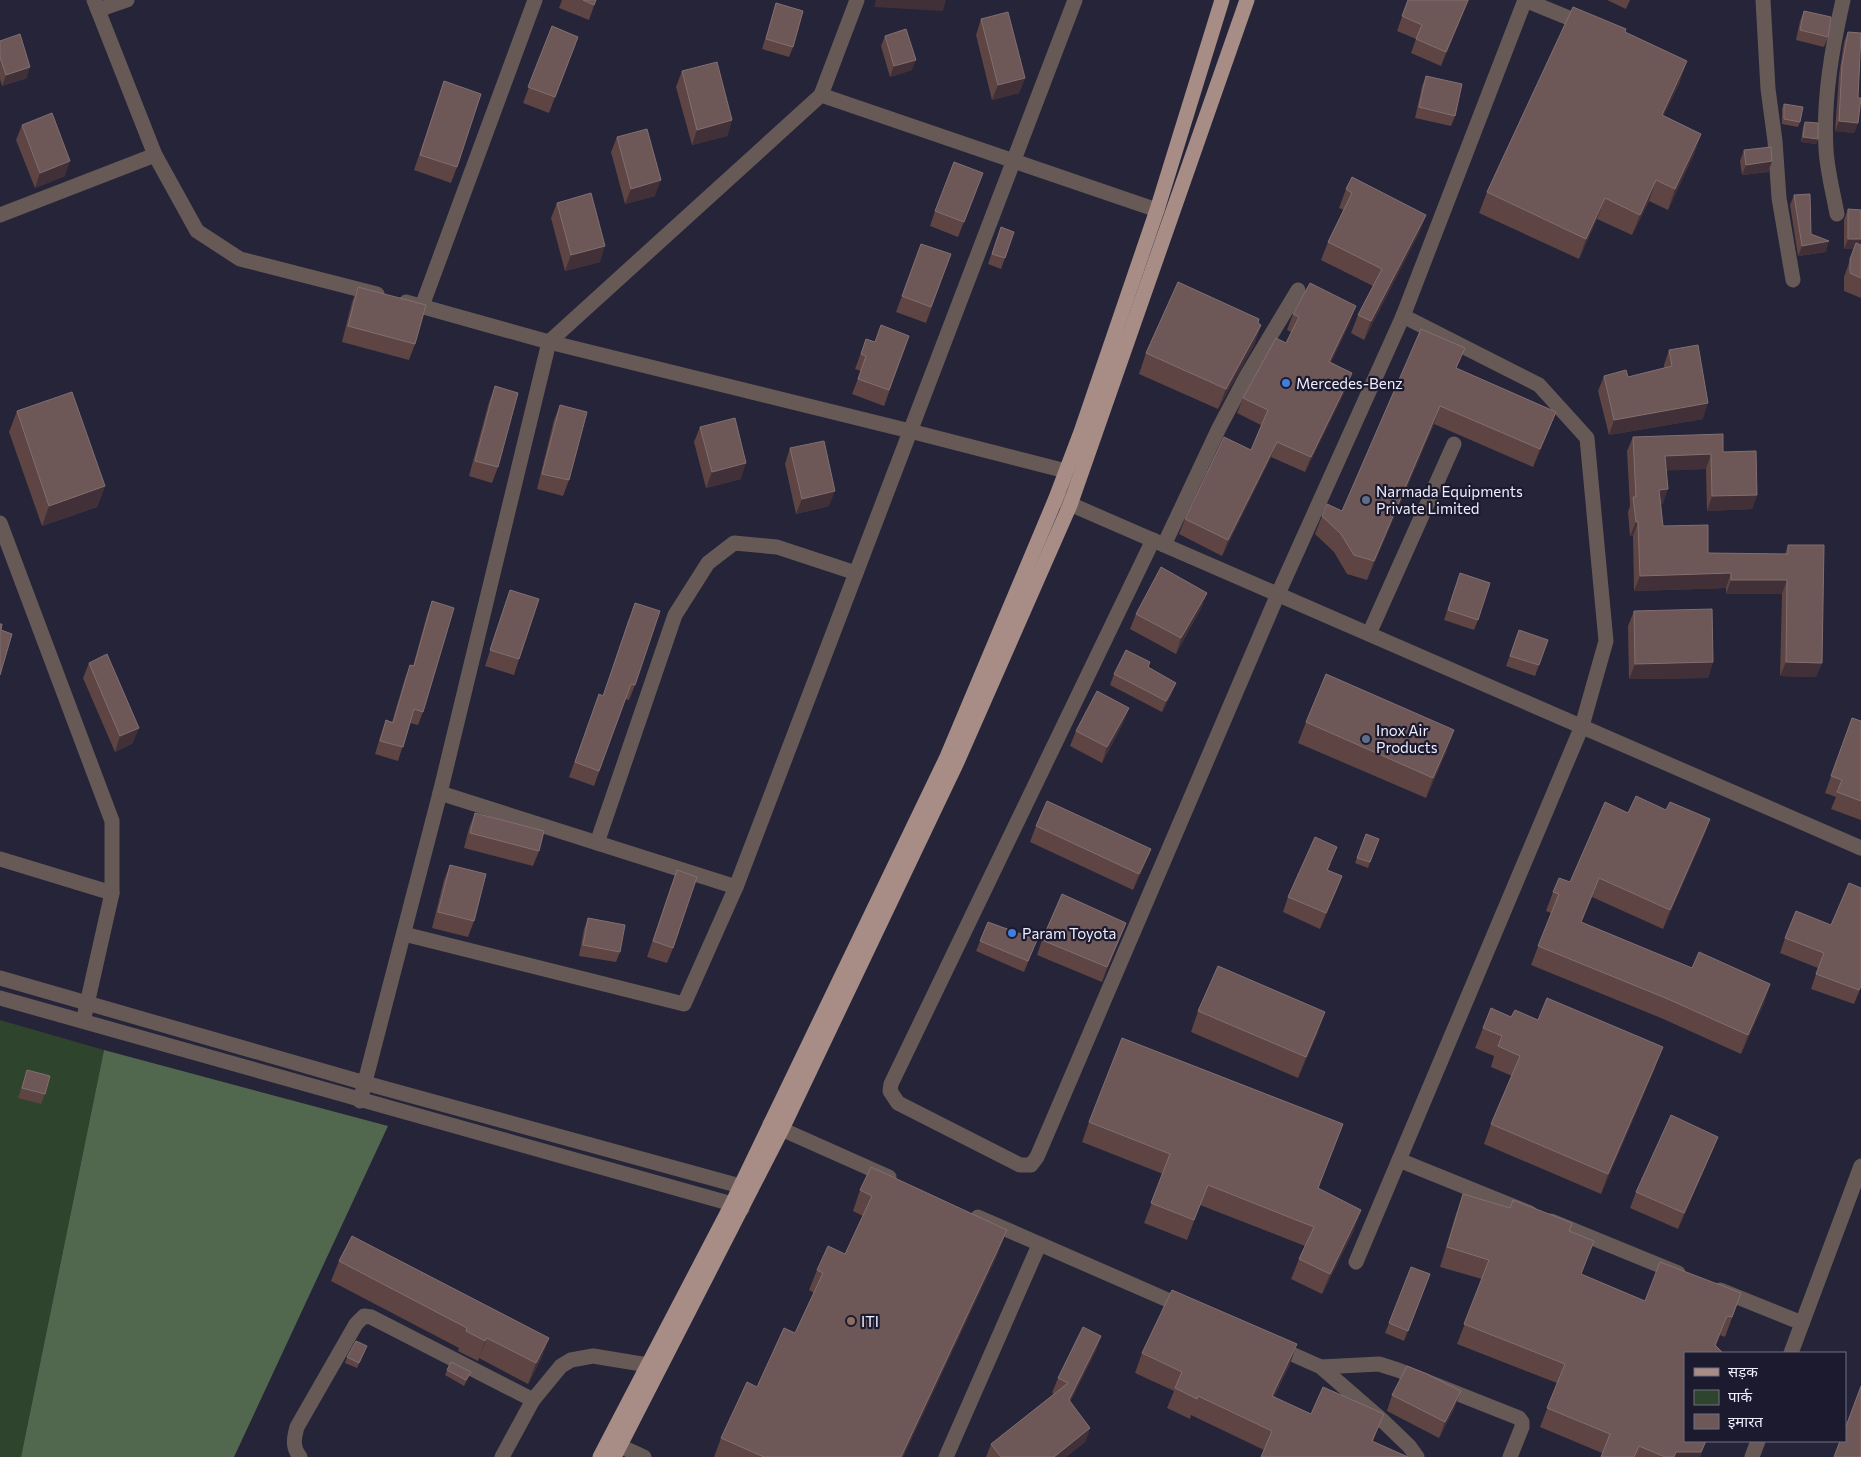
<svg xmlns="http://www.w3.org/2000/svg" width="1861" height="1457" viewBox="0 0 1861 1457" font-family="Commissioner,'Noto Sans Devanagari',sans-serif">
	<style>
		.green { fill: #2e442c }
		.forest { fill: #51684e }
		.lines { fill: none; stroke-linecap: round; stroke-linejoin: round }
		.minor { stroke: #675a56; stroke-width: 15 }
		.major { stroke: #a78d85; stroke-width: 15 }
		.wall { fill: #5e4543 }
		.shaded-wall { fill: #413037 }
		.building { fill: #6d5757; stroke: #826f71 }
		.shop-dot { fill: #3f7fe0; stroke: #1c1a2f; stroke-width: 2 }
		.service-dot { fill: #5c6f8a; stroke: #1c1a2f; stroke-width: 2 }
		.education-dot { fill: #8d6e63; stroke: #1c1a2f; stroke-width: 2 }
		.labels { text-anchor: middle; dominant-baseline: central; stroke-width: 4.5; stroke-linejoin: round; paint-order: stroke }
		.poi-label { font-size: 15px; fill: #eeeefd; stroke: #1c1a2f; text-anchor: start }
	</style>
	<rect width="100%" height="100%" fill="#252439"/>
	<polygon class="green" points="0,1020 104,1050 21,1457 0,1457"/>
	<polygon class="forest" points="104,1050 388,1126 234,1457 21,1457"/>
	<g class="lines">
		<g class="minor">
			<polyline points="94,0 155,155 197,231 240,259 377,294"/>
			<polyline points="1525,0 1586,25"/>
			<polyline points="1763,0 1768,89 1775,141 1779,198 1793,280"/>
			<polyline points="98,10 127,0"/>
			<polyline points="821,95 1157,210"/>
			<path d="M1837,214C1833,192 1827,170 1826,149C1823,99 1832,48 1843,0"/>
			<polyline points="0,215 155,155"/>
			<polyline points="406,302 549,342 910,431 1066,471"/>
			<polyline points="422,306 535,0"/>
			<polyline points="1056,498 1861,848"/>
			<polyline points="0,523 112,821 112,893 85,1013"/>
			<polyline points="1153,540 891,1084 890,1091 898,1103 1020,1165 1031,1165 1037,1157 1278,594 1403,316 1525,0"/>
			<polyline points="1164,545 1219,428 1247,375 1298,290"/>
			<polyline points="1369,634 1454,444"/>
			<polyline points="440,793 736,887"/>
			<polyline points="597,843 675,615 708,563 734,543 777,547 856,573"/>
			<polyline points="0,859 112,893"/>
			<polyline points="404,934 684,1004 736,887 1075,0"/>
			<polyline points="0,978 365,1083 751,1189"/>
			<polyline points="0,998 732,1204 742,1209"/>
			<polyline points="360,1101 440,793 549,342 821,95 857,0"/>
			<polyline points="770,1124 889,1177"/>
			<polyline points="1399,1160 1530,1213"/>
			<polyline points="978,1217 1186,1308"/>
			<polyline points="1551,1221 1678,1273"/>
			<polyline points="1356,1262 1582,726 1606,641 1587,438 1539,385 1403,316"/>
			<polyline points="1720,1290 1802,1323"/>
			<polyline points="1276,1347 1321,1367 1382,1420 1409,1446 1417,1457"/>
			<polyline points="1791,1353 1861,1166"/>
			<polyline points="1321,1367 1379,1364 1398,1370 1519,1418 1522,1422 1522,1427 1510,1457"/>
			<polyline points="620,1446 644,1457"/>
			<path d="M300,1457C292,1447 294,1438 297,1427L356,1324L364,1316L371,1317L533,1400"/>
			<polyline points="502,1457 533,1400 561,1366 571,1360 593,1356 648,1365"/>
			<polyline points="946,1457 1039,1245"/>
			<polyline points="1752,1457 1758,1441"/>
		</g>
		<g class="major">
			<polyline points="600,1457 732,1204 947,757 1056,498 1081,432 1157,210 1222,0"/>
			<polyline points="614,1457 782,1129 957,762 1070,505 1247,0"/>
		</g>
	</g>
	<g class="wall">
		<polygon points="562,0 596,0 589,20 559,8"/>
		<polygon points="1408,0 1469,0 1441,66 1411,53 1416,39 1397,31"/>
		<polygon points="1607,0 1630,0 1626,9"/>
		<polygon points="776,3 793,47 789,57 762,49"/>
		<polygon points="1804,11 1828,37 1824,47 1796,40 1800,21"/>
		<polygon points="981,19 1025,78 1019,93 992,100 976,35"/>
		<polygon points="552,26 578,37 549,113 523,103"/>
		<polygon points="1625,32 1680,82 1663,116 1701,134 1694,154 1668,210 1649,201 1632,235 1597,219 1579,259 1479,213 1487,192"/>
		<polygon points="1848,32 1858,98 1858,123 1854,133 1835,131 1839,75 1844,42"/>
		<polygon points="885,36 912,70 890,77 881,46"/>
		<polygon points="0,41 27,78 2,86 0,79"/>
		<polygon points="682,71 732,120 727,136 692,145 676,87"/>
		<polygon points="1426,76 1455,116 1451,126 1415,118 1422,86"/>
		<polygon points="444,81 457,167 451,183 414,170"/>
		<polygon points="1784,104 1800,122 1798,127 1782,124 1782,109"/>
		<polygon points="1805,122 1818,139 1816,144 1801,142 1803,127"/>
		<polygon points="22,125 65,176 35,188 16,140"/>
		<polygon points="617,137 655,196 625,204 611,152"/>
		<polygon points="1744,150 1772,161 1768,172 1742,175 1740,161"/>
		<polygon points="977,188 958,237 930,226 935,211"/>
		<polygon points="1346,189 1426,215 1419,233 1364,340 1351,333 1358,315 1373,286 1321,260 1328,242 1344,210 1339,208"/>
		<polygon points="1794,195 1811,234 1826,252 1798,256 1790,205"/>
		<polygon points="557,203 600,262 565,271 551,218"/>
		<polygon points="1848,209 1861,210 1861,298 1844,291 1844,277 1854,249 1844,249 1844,220"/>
		<polygon points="1001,227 1014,232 1001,269 988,264"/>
		<polygon points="921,244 951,254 926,323 896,312"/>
		<polygon points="358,287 415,344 409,360 342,342 352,302"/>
		<polygon points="1293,314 1350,322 1331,362 1352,373 1346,389 1305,472 1271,457 1222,556 1179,534 1185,519 1251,450 1261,425 1237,413 1243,398 1286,343 1291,332 1287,330"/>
		<polygon points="1261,325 1254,345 1218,409 1139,374 1146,353"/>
		<polygon points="909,336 884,406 852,394 861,371 855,369 866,339 875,342"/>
		<polygon points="1669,350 1703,419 1609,435 1598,391 1604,376 1628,377 1664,368 1664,365"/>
		<polygon points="1457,369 1556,412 1549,430 1533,467 1434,424 1367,580 1347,574 1334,552 1315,534 1322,516 1342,511"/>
		<polygon points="495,386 498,467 492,483 469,476 489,402"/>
		<polygon points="560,405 569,480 563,496 537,489 554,420"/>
		<polygon points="17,411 105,486 97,507 42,526 9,432"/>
		<polygon points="700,427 741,479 706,488 694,442"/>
		<polygon points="1633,437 1723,452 1757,495 1752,509 1707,511 1706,469 1667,470 1663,504 1661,504 1663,526 1708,553 1785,554 1788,545 1822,663 1816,677 1780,676 1782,594 1726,594 1726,588 1634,591 1633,536 1630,536 1628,512 1630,506 1627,451"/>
		<polygon points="790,448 829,506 796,514 785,464"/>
		<polygon points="1456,584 1478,620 1474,630 1444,620"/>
		<polygon points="510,590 519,659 514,675 485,666"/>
		<polygon points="1207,593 1201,608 1176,654 1130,629 1136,614"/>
		<polygon points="432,601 423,712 418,725 410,723 398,761 375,754 381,734 386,720 392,722 405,678 410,665 413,666 427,615"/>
		<polygon points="1634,611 1713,662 1708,678 1629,679 1628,626"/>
		<polygon points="629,618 635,685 629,700 625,699 594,786 569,777 599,694 603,696"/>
		<polygon points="1519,630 1548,640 1535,676 1506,666"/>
		<polygon points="89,663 133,743 115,752 83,678"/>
		<polygon points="1148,667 1172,693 1162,712 1110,685 1114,674"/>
		<polygon points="1129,708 1123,723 1102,763 1070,746 1076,731"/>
		<polygon points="1852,718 1861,721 1861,820 1831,809 1836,797 1825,793"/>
		<polygon points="1306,722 1447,750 1426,798 1298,743"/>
		<polygon points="1666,810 1710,819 1703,838 1663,929 1592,897 1581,922 1692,968 1770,984 1764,1003 1741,1054 1661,1018 1531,965 1551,913 1546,911 1553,892 1570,882 1628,813"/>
		<polygon points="475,813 539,851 533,866 464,848 469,828"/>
		<polygon points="1036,826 1151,849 1145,864 1133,890 1030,842"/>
		<polygon points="1366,834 1379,839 1368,868 1355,863"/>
		<polygon points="1331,863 1328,870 1342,876 1336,892 1320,929 1283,912 1288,897"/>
		<polygon points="450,865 474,921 468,937 432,928 444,880"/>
		<polygon points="671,886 673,948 667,963 647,957"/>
		<polygon points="1861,888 1861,987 1854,1004 1811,989 1818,968 1780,953 1785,938 1831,925"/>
		<polygon points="588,918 620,952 616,962 579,956 584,929"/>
		<polygon points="988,922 1037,940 1024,972 976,951"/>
		<polygon points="1126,923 1120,938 1102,982 1037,955 1042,940"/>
		<polygon points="1198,1011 1318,1032 1298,1078 1191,1032"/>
		<polygon points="1511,1017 1538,1020 1655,1068 1601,1194 1484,1144 1491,1124 1512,1076 1491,1067 1494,1056 1475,1048 1483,1028"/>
		<polygon points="27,1070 45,1094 41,1104 18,1098"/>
		<polygon points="1089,1122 1343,1124 1318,1189 1354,1230 1322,1294 1291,1279 1299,1259 1305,1246 1200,1205 1187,1240 1144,1223 1163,1174 1082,1142"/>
		<polygon points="1718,1137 1712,1152 1678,1229 1630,1208 1636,1192"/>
		<polygon points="860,1190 999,1251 903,1457 714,1457 721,1438 795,1333 814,1293 809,1290 817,1270 845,1254 863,1216 853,1211"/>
		<polygon points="1463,1194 1569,1231 1581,1274 1645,1301 1741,1293 1725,1337 1720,1335 1716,1346 1706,1441 1700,1457 1601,1457 1602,1453 1540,1427 1557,1383 1457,1344 1482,1279 1440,1267 1456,1214"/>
		<polygon points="339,1261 549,1338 541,1359 528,1384 479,1358 478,1361 458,1351 459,1348 331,1281"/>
		<polygon points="1426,1284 1404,1341 1385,1333 1389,1323"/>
		<polygon points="1101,1336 1096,1350 1070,1402 1090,1428 1085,1442 1066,1457 986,1457 991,1444 1054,1394 1052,1393 1058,1378"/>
		<polygon points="367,1346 357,1368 345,1363 347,1357"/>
		<polygon points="1142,1353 1290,1364 1274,1397 1311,1414 1376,1433 1373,1441 1264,1450 1191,1415 1190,1419 1167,1408 1174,1391 1135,1373"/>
		<polygon points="447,1370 471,1372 464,1386 445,1375"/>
		<polygon points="1392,1395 1455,1407 1439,1438 1387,1411"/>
	</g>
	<g class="shaded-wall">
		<polygon points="876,0 946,0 943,11 874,7"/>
		<polygon points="1468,0 1469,0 1441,66 1446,52"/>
		<polygon points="916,60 912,70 890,77 894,66"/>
		<polygon points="1687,61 1680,82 1654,136 1662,115"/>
		<polygon points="30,67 27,78 2,86 6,75"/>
		<polygon points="1025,78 1019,93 992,100 998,85"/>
		<polygon points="732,120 727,136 692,145 697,130"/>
		<polygon points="1839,121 1858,123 1854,133 1835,131"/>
		<polygon points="1701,134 1694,154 1668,210 1675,189"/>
		<polygon points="1803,137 1818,139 1816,144 1801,142"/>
		<polygon points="70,161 65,176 35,188 40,173"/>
		<polygon points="1772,161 1768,172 1742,175 1746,165"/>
		<polygon points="661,180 655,196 625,204 631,189"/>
		<polygon points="1656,180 1649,201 1632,235 1640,215"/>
		<polygon points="1605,198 1597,219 1579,259 1586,239"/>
		<polygon points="1426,215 1419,233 1364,340 1371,321"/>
		<polygon points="1848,239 1861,239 1861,249 1844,249"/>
		<polygon points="1829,241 1826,252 1798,256 1802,246"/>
		<polygon points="605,246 600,262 565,271 571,255"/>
		<polygon points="1356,306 1350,322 1323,377 1329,362"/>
		<polygon points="1261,325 1254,345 1218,409 1226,389"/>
		<polygon points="1352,373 1346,389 1305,472 1311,457"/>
		<polygon points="1708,403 1703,419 1609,435 1614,420"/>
		<polygon points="1440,406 1434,424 1367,580 1374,561"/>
		<polygon points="1556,412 1549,430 1533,467 1540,449"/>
		<polygon points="1277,442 1271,457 1222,556 1228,540"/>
		<polygon points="1711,454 1706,469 1660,471 1665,456"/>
		<polygon points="746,463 741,479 706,488 712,472"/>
		<polygon points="105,486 97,507 42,526 49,506"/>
		<polygon points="1668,489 1663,504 1654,505 1659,490"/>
		<polygon points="835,491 829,506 796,514 802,499"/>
		<polygon points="1757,495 1752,509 1707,511 1712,496"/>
		<polygon points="1636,522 1638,522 1633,536 1630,536"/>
		<polygon points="1731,573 1726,588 1634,591 1640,576"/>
		<polygon points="1731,580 1787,580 1782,594 1726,594"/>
		<polygon points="1207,593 1201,608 1176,654 1181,638"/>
		<polygon points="1713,662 1708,678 1629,679 1635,664"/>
		<polygon points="1786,662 1822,663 1816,677 1780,676"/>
		<polygon points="1176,683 1172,693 1162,712 1166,701"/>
		<polygon points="1129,708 1123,723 1102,763 1107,747"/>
		<polygon points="139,728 133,743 115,752 120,736"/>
		<polygon points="1454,730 1447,750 1426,798 1433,778"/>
		<polygon points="1710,819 1703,838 1663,929 1670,910"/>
		<polygon points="1151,849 1145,864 1133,890 1139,874"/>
		<polygon points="1342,876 1336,892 1320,929 1326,913"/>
		<polygon points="1599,878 1592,897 1574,941 1581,922"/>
		<polygon points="1126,923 1120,938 1102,982 1107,967"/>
		<polygon points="1770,984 1764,1003 1741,1054 1748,1035"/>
		<polygon points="1325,1012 1318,1032 1298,1078 1306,1057"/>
		<polygon points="1663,1047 1655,1068 1601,1194 1608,1174"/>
		<polygon points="1718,1137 1712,1152 1678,1229 1684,1213"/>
		<polygon points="1361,1210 1354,1230 1322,1294 1330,1274"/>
		<polygon points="1007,1230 999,1251 903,1457 901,1457"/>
		<polygon points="1727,1316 1720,1335 1713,1353 1715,1345"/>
		<polygon points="1101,1336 1096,1350 1064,1414 1069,1400"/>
		<polygon points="487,1338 479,1358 478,1361 485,1341"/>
		<polygon points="549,1338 541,1359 528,1384 536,1363"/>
		<polygon points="1297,1344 1290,1364 1265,1416 1272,1396"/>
		<polygon points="1461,1391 1455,1407 1439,1438 1445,1422"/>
		<polygon points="1090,1428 1085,1442 1066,1457 1054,1457"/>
		<polygon points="1706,1441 1700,1457 1674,1457 1676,1452"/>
	</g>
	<g class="building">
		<polygon points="583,0 596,0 594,5"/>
		<polygon points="1408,0 1468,0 1446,52 1416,39 1422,25 1402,16"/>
		<polygon points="776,3 803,11 793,47 766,39"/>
		<polygon points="1573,7 1626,29 1625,32 1687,61 1662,115 1701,134 1675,189 1656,180 1640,215 1605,198 1586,239 1487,192"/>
		<polygon points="1804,11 1831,17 1828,37 1800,30"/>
		<polygon points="1008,12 1025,78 998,85 981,19"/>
		<polygon points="552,26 578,37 555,97 528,87"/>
		<polygon points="906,29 916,60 894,66 885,36"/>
		<polygon points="1848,32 1861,33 1858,98 1861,98 1858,123 1839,121 1842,65"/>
		<polygon points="20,34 30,67 6,75 0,57 0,41"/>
		<polygon points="717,62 732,120 697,130 682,71"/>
		<polygon points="1426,76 1462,84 1455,116 1419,107"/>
		<polygon points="444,81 481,94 457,167 420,155"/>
		<polygon points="1784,104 1803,107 1800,122 1784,119"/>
		<polygon points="52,113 70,161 40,173 22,125"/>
		<polygon points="1805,122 1818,123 1818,139 1803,137"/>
		<polygon points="647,129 661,180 631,189 617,137"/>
		<polygon points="1771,147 1772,161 1746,165 1744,150"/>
		<polygon points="954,162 983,173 964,222 935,211"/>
		<polygon points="1352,177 1426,215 1371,321 1358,315 1382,269 1328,242 1352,193 1346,189"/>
		<polygon points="591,193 605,246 571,255 557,203"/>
		<polygon points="1810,194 1811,234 1829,241 1802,246 1794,195"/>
		<polygon points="1848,209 1861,210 1861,239 1848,239"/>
		<polygon points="1001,227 1014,232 1005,258 992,254"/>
		<polygon points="1856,243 1861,245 1861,278 1850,273 1850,259"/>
		<polygon points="921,244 951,254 931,307 902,296"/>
		<polygon points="1178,282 1259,319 1258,323 1261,325 1226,389 1146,353"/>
		<polygon points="1310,283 1356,306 1329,362 1352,373 1311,457 1277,442 1228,540 1185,519 1224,437 1251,450 1268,410 1243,398 1276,338 1286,343 1299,317 1293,314"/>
		<polygon points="358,287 426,305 415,344 348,326"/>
		<polygon points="881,325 909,336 889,390 858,379 866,356 861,354 866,339 875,342"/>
		<polygon points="1421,329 1465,348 1456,368 1556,412 1540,449 1440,406 1374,561 1354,555 1341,534 1322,516 1327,504 1342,511"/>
		<polygon points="1698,345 1708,403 1614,420 1604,376 1626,370 1628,377 1672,366 1669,350"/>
		<polygon points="495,386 518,393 498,467 475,461"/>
		<polygon points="72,392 105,486 49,506 17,411"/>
		<polygon points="560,405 587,412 569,480 542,474"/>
		<polygon points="735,418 746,463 712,472 700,427"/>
		<polygon points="1723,434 1723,452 1756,451 1757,495 1712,496 1711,454 1665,456 1668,489 1659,490 1663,526 1708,525 1708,553 1788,554 1788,545 1824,545 1822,663 1786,662 1787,580 1731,580 1731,573 1640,576 1638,522 1636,522 1633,497 1636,497 1633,437"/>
		<polygon points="824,441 835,491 802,499 790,448"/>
		<polygon points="1161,567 1207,593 1181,638 1136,614"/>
		<polygon points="1460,573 1490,583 1478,620 1448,610"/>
		<polygon points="510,590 539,599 519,659 490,650"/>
		<polygon points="432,601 454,608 423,712 414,709 403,747 380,741 386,720 393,723 410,665 414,666"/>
		<polygon points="635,603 660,611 635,685 631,684 599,771 575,762 599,694 603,696"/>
		<polygon points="1712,609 1713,662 1635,664 1634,611"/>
		<polygon points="0,624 2,624 1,630 12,634 0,675"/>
		<polygon points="1519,630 1548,640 1539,665 1510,656"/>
		<polygon points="1126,650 1150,662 1148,667 1176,683 1166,701 1114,674"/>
		<polygon points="107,654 139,728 120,736 89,663"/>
		<polygon points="1326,674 1454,730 1433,778 1306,722"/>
		<polygon points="1097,691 1129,708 1107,747 1076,731"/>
		<polygon points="1852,718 1861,721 1861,801 1837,792 1842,780 1831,776"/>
		<polygon points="1636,796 1666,810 1670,802 1710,819 1670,910 1599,878 1581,922 1692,968 1699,952 1770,984 1748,1035 1668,999 1538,946 1559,894 1553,892 1559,878 1570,882 1605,802 1628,813"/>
		<polygon points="1047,801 1151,849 1139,874 1036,826"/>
		<polygon points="475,813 544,831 539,851 470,833"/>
		<polygon points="1366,834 1379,839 1370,862 1357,858"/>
		<polygon points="1315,837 1337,847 1327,870 1342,876 1326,913 1288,897"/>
		<polygon points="450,865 486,874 474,921 438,912"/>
		<polygon points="677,870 697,877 673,948 653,941"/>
		<polygon points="1849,883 1861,888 1861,986 1859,990 1816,974 1824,953 1785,938 1796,911 1831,925"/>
		<polygon points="1062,894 1126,923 1107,967 1042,940"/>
		<polygon points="588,918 625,925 620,952 583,945"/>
		<polygon points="988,922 1037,940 1028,961 980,941"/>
		<polygon points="1218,966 1325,1012 1306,1057 1198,1011"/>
		<polygon points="1547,998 1663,1047 1608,1174 1491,1124 1520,1056 1498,1046 1502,1036 1483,1028 1491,1008 1511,1017 1515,1010 1538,1020"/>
		<polygon points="1122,1038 1343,1124 1318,1188 1361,1210 1330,1274 1299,1259 1314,1227 1208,1185 1194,1220 1151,1203 1170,1154 1089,1122"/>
		<polygon points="27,1070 50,1076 45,1094 22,1088"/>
		<polygon points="1671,1115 1718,1137 1684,1213 1636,1192"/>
		<polygon points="871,1167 1007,1230 901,1457 764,1457 721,1438 747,1382 757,1387 784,1328 795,1333 823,1273 817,1270 828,1246 845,1254 872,1196 860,1190"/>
		<polygon points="1463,1194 1510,1208 1513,1200 1572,1223 1569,1231 1594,1241 1581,1274 1645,1301 1660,1262 1741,1293 1732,1317 1727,1316 1715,1345 1723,1353 1685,1353 1685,1441 1706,1441 1701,1452 1676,1452 1674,1457 1665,1457 1639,1446 1634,1457 1601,1457 1610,1434 1547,1408 1565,1364 1464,1324 1489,1260 1447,1247"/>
		<polygon points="352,1236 549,1338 536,1363 487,1338 485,1341 466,1331 467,1328 339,1261"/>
		<polygon points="1411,1267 1430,1274 1408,1331 1389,1323"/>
		<polygon points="1172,1290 1297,1344 1272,1396 1311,1414 1323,1387 1384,1414 1372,1441 1408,1457 1261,1457 1272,1431 1198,1396 1197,1399 1175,1388 1182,1372 1142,1353"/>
		<polygon points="1083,1327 1101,1336 1069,1400 1090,1428 1054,1457 1001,1457 991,1444 1068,1383 1058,1378"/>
		<polygon points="356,1341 367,1346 359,1363 347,1357"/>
		<polygon points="451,1362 471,1372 466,1380 447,1370"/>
		<polygon points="1407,1366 1427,1374 1461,1391 1445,1422 1392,1395"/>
		<polygon points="1861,1386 1861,1457 1834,1457 1840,1441 1845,1441 1845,1429"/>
	</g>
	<g class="shop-dot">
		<circle cx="1286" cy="383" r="5"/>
		<circle cx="1012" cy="933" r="5"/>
	</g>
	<g class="service-dot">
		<circle cx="1366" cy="500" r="5"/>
		<circle cx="1366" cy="739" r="5"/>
	</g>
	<circle class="education-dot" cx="851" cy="1321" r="5"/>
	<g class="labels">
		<g class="poi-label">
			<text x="1296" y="383">Mercedes-Benz</text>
			<text x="1376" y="491">Narmada Equipments<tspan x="1376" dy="17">Private Limited</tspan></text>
			<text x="1376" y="730">Inox Air<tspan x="1376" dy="17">Products</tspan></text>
			<text x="1022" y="933">Param Toyota</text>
			<text x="861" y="1321">ITI</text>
		</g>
	</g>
	<rect x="1684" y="1352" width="162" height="90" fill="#1c1a2f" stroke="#706f81"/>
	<rect x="1694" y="1368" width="25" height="8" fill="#a78d85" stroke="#706f81"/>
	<text x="1728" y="1377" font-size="15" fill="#eeeefd">सड़क</text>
	<rect x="1694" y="1390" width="25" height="15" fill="#2e442c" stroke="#706f81"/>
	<text x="1728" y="1402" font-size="15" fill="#eeeefd">पार्क</text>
	<rect x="1694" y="1414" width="25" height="15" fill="#6d5757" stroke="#706f81"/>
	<text x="1728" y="1427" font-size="15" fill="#eeeefd">इमारत</text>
</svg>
